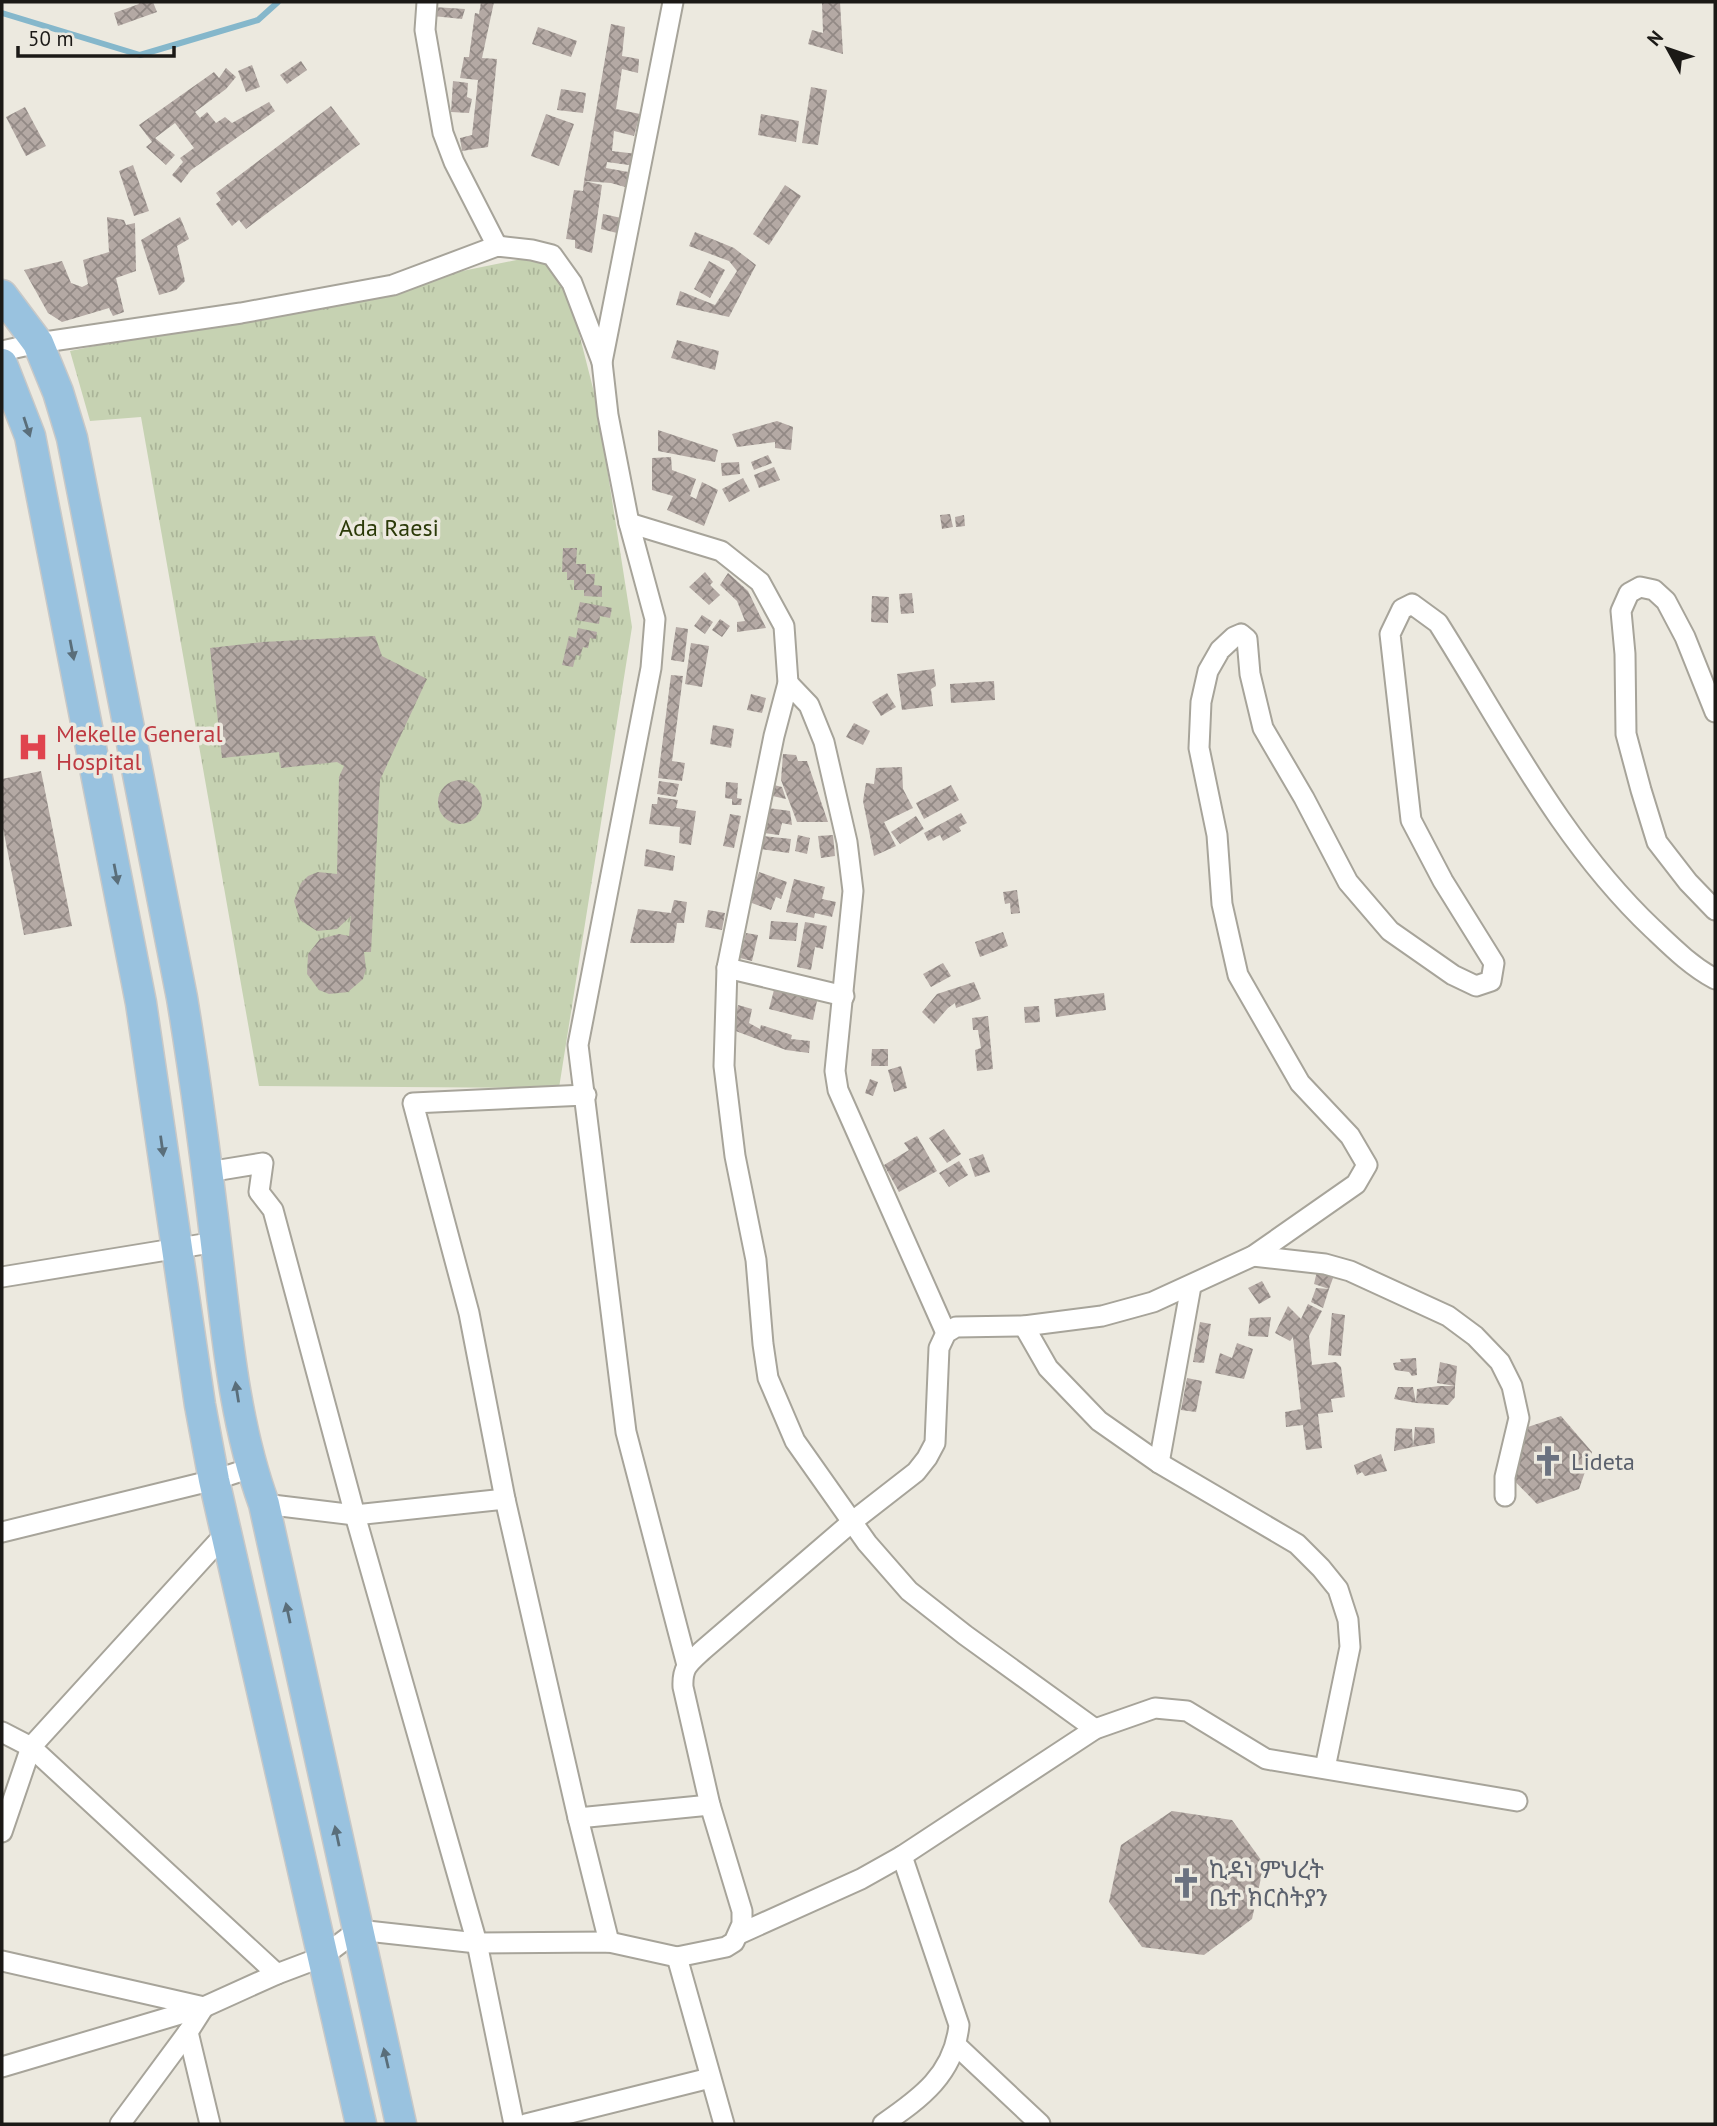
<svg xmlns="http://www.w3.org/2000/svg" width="1717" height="2126" viewBox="0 0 1717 2126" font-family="'PT Sans','Noto Sans Ethiopic',sans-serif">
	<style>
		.park { fill: url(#park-tufts) }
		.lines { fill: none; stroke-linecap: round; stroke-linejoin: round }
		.stream { stroke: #85b7cb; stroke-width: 6 }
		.building { fill: url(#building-cross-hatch) }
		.street-casing { stroke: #a7a49a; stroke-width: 23 }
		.primary-casing { stroke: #c8c8c7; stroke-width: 33 }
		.street { stroke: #fff; stroke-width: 19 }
		.primary { stroke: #99c2df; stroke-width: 30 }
		.oneway { fill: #5a6e7a }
		.labels { text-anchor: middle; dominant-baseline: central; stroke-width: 7; stroke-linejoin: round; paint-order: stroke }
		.park-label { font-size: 24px; fill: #2b3908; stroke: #ece9df }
		.health-label { font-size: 24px; fill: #be3a42; stroke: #ece9df; text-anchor: start }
		.worship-label { font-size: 24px; fill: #5b616d; stroke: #ece9df; text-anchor: start }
	</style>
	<defs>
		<pattern id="park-tufts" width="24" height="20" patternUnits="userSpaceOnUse" patternTransform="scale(1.75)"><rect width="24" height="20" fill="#c6d2b2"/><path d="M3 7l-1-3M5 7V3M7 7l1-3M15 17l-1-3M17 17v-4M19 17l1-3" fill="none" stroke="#aab498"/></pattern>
		<pattern id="building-cross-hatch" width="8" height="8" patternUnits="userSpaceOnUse" patternTransform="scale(1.75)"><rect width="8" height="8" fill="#b4a9a4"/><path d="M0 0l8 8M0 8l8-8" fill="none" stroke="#928985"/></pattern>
	</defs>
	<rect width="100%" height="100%" fill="#ece9df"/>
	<polygon class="park" points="536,256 566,282 597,404 632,627 559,1088 259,1086 141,417 90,421 70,351"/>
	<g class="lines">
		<polyline class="stream" points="2,13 140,55 258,20 278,2"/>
	</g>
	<g class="building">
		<polygon points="138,2 153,2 157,12 118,26 114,13 139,4"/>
		<polygon points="481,2 494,2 482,58 497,59 488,147 462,151 460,138 472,135 478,80 460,78 464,57 469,57 475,13 479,14"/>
		<polygon points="822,2 840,2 843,54 808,44 812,30 823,33"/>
		<polygon points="434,7 465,9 462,19 433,16"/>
		<polygon points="611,24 625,27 622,56 639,59 638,73 622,69 616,109 640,114 634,136 614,131 612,151 637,154 636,166 607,162 606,168 634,173 632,189 611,183 584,181"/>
		<polygon points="538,27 577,41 571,57 532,44"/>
		<polygon points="301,61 307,70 287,84 280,75"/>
		<polygon points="252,65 260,87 246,92 238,71"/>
		<polygon points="226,68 236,77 226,89 195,112 200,118 207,112 216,123 225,117 232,123 269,102 275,111 191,170 181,183 172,175 183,162 180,158 194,148 175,123 155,138 175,155 166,165 146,147 152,142 139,125 214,72 219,78"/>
		<polygon points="453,81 468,83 467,97 472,99 469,113 451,112"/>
		<polygon points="811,87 827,90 818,145 802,143"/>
		<polygon points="561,89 586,93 583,113 557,110"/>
		<polygon points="331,106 360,144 246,229 239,220 232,226 216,204 221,200 216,193"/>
		<polygon points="25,107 46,146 26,156 6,117"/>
		<polygon points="546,114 574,124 559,166 531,156"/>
		<polygon points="761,114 799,121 796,142 758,135"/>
		<polygon points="133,165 149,211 134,216 119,171"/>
		<polygon points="584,181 602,185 592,253 575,248 575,240 566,239 574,190 583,191"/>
		<polygon points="785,185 801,196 769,245 753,234"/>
		<polygon points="603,214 626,219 621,234 601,229"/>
		<polygon points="107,217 124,220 126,225 135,223 136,271 116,278 124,312 113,316 109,308 62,322 48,313 24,270 62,261 71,283 82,287 88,284 83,260 109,252"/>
		<polygon points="180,217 189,239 177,246 185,281 176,290 159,295 141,240"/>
		<polygon points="695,232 734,248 756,265 729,317 676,305 680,291 715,305 737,271 729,261 689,246"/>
		<polygon points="709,261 725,270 710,298 694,289"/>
		<polygon points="677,340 719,351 715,370 671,358"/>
		<polygon points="777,421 793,427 791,450 775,448 775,442 737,447 732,434"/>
		<polygon points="658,430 718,450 715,462 658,451"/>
		<polygon points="768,455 772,463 754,470 751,462"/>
		<polygon points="671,457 672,470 696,479 690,496 696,499 702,482 718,490 704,526 667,510 673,496 652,490 652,458"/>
		<polygon points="739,462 740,474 722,476 721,463"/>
		<polygon points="774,467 780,480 759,488 754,475"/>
		<polygon points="743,478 750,491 729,502 722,489"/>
		<polygon points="950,514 953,527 942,529 940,515"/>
		<polygon points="964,515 965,526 956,527 955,517"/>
		<polygon points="563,548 577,548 576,564 586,564 586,574 595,574 594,585 602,586 602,597 584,596 584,590 574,590 574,580 567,580 567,572 562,572"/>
		<polygon points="705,572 713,582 710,585 720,595 709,605 689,587"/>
		<polygon points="728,573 748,591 766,628 737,632 737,622 745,621 737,601 720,585"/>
		<polygon points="912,593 914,613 901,614 899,594"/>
		<polygon points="872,596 889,597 888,623 871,622"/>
		<polygon points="580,602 612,608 610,618 600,616 599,624 576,620"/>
		<polygon points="702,615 713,622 705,634 694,626"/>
		<polygon points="720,619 730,626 722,637 712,630"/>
		<polygon points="676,627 688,629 684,662 671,660"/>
		<polygon points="578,628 597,632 596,639 590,638 588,648 583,647 580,656 576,655 573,667 562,665 569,636 576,638"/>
		<polygon points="375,636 382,656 427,679 380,780 371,952 364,952 366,969 363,979 348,992 329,994 319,990 307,974 308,954 320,939 339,934 349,936 351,916 337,929 317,931 300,920 294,901 301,883 308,876 318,872 337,874 339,777 344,766 337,762 281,768 279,752 222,758 210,648 263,642"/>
		<polygon points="691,643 709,646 702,687 685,684"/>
		<polygon points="934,669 936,686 931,689 933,706 902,710 897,674"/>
		<polygon points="671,675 683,676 672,761 685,763 682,781 658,778"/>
		<polygon points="994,681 995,700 951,703 950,684"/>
		<polygon points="887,693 896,707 881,716 872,702"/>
		<polygon points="751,694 766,698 762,713 747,710"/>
		<polygon points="854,723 870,731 863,745 846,737"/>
		<polygon points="713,725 734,729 731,748 710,744"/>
		<polygon points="783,754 796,755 798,761 807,761 828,822 797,822 781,780"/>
		<polygon points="902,767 903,789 913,808 884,822 896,846 874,856 863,801 866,783 874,784 876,768"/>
		<polygon points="41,771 72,926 24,935 2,823 2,779"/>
		<circle cx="460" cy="802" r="22"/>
		<polygon points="659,781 679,784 676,797 657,794"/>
		<polygon points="726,782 738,783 737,798 742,799 741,805 732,805 732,799 725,798"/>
		<polygon points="770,784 782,787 786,799 768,795"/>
		<polygon points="951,785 959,800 924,819 916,803"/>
		<polygon points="658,797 678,800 676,808 696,811 691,845 679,843 680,827 649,824 652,804 657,804"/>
		<polygon points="768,808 790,811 792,825 782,823 779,835 764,833"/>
		<polygon points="961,813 967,823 959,827 961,831 943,841 940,835 928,841 924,833"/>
		<polygon points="730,814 741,816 734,848 723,846"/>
		<polygon points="916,816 924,829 900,844 891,832"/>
		<polygon points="798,835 810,838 807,854 795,851"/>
		<polygon points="833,835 835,856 821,858 818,836"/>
		<polygon points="763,836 791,839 789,853 761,849"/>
		<polygon points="646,849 675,856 673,871 644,866"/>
		<polygon points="759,872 787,882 781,899 776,897 771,910 749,902"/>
		<polygon points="794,879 825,887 822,899 836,902 832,917 815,913 814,918 786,912"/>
		<polygon points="1017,890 1020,913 1011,914 1010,903 1005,904 1003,892"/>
		<polygon points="674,900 687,902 684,923 677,923 674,943 630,943 638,909 671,913"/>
		<polygon points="708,910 725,913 722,930 705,927"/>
		<polygon points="771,921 798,923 796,941 769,939"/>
		<polygon points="805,922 827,926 823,949 815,947 811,970 797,967"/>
		<polygon points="1003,932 1008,946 980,957 975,942"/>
		<polygon points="746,933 758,935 752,961 740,958"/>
		<polygon points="943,963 951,976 931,987 923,974"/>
		<polygon points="974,982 981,999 956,1008 955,1003 948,1008 934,1024 922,1012 937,994"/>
		<polygon points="774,990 817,1001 813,1020 769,1009"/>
		<polygon points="1104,993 1106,1010 1056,1017 1054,999"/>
		<polygon points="738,1005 752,1009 749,1023 760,1029 761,1025 792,1035 791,1039 810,1041 809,1053 786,1050 733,1030"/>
		<polygon points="1039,1006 1040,1022 1025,1023 1024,1007"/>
		<polygon points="988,1016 993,1069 977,1071 975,1050 981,1048 978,1030 973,1030 972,1018"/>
		<polygon points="872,1049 888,1049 888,1066 871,1066"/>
		<polygon points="901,1066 907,1088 894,1092 888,1070"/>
		<polygon points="870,1079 878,1082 873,1096 865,1093"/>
		<polygon points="944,1129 961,1154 947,1163 929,1138"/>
		<polygon points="917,1136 937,1171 899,1192 884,1165 909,1150 904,1143"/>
		<polygon points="983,1154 990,1172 975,1177 969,1159"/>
		<polygon points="959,1161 968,1175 949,1187 939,1173"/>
		<polygon points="1317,1271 1333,1278 1329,1289 1314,1284"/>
		<polygon points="1262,1281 1271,1297 1259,1304 1248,1288"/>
		<polygon points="1316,1288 1329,1289 1323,1308 1311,1302"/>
		<polygon points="1308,1304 1322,1311 1309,1336 1312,1365 1336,1362 1341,1367 1345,1397 1331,1399 1333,1412 1318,1414 1322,1448 1306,1450 1303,1425 1286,1427 1285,1412 1301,1409 1293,1337 1290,1341 1275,1333 1288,1306 1301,1319"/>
		<polygon points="1332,1313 1345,1315 1341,1356 1328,1355"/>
		<polygon points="1271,1317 1268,1337 1248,1336 1250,1318"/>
		<polygon points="1200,1322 1211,1324 1204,1363 1193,1362"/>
		<polygon points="1237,1343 1253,1349 1244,1379 1215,1373 1220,1353 1232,1358"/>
		<polygon points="1416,1358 1417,1375 1412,1376 1409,1372 1395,1370 1393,1363 1401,1362 1400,1359"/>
		<polygon points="1440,1362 1457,1366 1455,1386 1437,1383"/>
		<polygon points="1187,1378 1202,1381 1196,1412 1181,1410"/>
		<polygon points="1439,1386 1455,1386 1455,1397 1448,1405 1416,1403 1394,1399 1398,1387 1413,1387 1416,1403 1417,1389"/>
		<polygon points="1561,1416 1592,1452 1579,1489 1537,1504 1505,1471 1516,1431"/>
		<polygon points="1415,1427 1434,1428 1435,1443 1413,1447"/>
		<polygon points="1396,1428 1412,1429 1413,1447 1394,1451"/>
		<polygon points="1381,1454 1387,1471 1365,1476 1362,1472 1357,1475 1354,1465"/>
		<polygon points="1172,1811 1232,1820 1264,1864 1252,1919 1204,1955 1142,1947 1109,1902 1121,1845"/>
	</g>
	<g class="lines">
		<defs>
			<g id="street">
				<polyline points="427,2 425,30 443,133 454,162 497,246"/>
				<polyline points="673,2 602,362 608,415 629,523 655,619 651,668 578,1045 626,1432 687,1665"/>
				<polyline points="2,351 38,343 241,313 393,285 497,246 532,250 552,255 572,283 602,362"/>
				<polyline points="629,523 721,551 760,582 784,626 788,683 774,736 727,968 724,1066 735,1156 756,1260 763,1344 768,1378 795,1441 867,1543 909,1591 965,1635 1095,1729"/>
				<polyline points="788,683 809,705 824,742 847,842 853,891 835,1071 838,1090 946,1333"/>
				<polyline points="1715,712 1685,637 1666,601 1654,590 1640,587 1629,593 1621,611 1625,654 1626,734 1641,790 1657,842 1688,882 1715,910"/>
				<polyline points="727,968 844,996"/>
				<polyline points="586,1095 413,1103 469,1313 505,1499 578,1818 609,1942"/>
				<polyline points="208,1172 263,1163 259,1192 273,1210 355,1515 477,1943 514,2124"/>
				<polyline points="1253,1256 1325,1264 1350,1271 1448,1316 1475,1336 1500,1362 1512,1386 1519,1418 1505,1477 1505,1496"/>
				<polyline points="2,1277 216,1242"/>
				<polyline points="1024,1326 1048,1368 1099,1421 1159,1463 1297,1544 1321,1568 1338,1589 1348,1620 1350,1647 1325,1768"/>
				<polyline points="1159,1463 1191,1286"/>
				<polyline points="264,1504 355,1515 505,1499"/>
				<polyline points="2,1532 214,1480 251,1468"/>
				<polyline points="2,1732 31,1747 277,1974"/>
				<polyline points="578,1818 710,1805"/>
				<polyline points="2,1832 31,1747 225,1534"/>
				<polyline points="739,1934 861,1879 902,1856 1095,1729 1155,1708 1187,1711 1266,1759 1517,1801"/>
				<polyline points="677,1957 724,2124"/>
				<polyline points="2,1961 204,2007 188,2032 120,2124"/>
				<polyline points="188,2032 210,2124"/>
				<polyline points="957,2046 1040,2124"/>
				<path d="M2,2067L204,2007L277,1974L322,1957L358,1930L477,1943L609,1942L677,1957L726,1947L734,1942L742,1924V1911L710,1805L683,1687C682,1667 689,1663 703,1650L853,1521L916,1472L927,1458L935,1443L939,1348L946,1333L956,1327L1024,1326L1102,1316L1153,1302L1253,1256L1356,1184L1367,1165L1350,1136L1300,1083L1238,975L1222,904L1217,835L1199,748L1201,702L1208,671L1220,650L1234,637L1241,634L1247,639L1250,674L1263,728L1304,798L1348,882L1390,931L1453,975L1476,986L1491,981L1494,963L1443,881L1411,820L1390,634L1402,609L1412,604L1438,623C1505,729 1561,842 1653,929C1673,948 1691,966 1715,979"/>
				<polyline points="526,2124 710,2078"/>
				<path d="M883,2124C921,2098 954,2074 959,2025L902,1856"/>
			</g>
			<g id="primary">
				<path d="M2,295L38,343L58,392L72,438L182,998C196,1082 207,1167 217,1252C227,1336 235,1425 264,1504L401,2124"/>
				<polyline points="2,364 30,436 141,1003 200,1405 214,1480 361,2124"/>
			</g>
		</defs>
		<use href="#street" class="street-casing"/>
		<use href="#primary" class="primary-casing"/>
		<use href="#street" class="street"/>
		<use href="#primary" class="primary"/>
	</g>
	<defs><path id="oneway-solid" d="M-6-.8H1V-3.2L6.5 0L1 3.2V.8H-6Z" transform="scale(1.75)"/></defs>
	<g class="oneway">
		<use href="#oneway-solid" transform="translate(27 427) rotate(72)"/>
		<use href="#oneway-solid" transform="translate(72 650) rotate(79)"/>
		<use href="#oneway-solid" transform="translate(116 874) rotate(79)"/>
		<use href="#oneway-solid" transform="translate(162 1146) rotate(82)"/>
		<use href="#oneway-solid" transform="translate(237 1392) rotate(-99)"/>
		<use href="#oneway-solid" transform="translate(288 1613) rotate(-102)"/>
		<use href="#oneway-solid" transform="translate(337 1836) rotate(-102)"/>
		<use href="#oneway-solid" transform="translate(386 2058) rotate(-103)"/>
	</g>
	<defs>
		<symbol id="hospital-bare" viewBox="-9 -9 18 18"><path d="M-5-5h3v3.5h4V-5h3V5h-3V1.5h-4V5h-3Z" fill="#e0444e" stroke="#ece9df" stroke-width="2.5" paint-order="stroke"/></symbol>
		<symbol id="church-bare" viewBox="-9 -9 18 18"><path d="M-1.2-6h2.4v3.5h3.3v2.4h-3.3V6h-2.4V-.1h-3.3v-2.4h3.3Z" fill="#6b7280" stroke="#ece9df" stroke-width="2.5" paint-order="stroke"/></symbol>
	</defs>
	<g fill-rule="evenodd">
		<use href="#hospital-bare" x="11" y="725" width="44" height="44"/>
		<use href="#church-bare" x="1526" y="1439" width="44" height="44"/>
		<use href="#church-bare" x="1164" y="1861" width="44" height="44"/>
	</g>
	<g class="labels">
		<g class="park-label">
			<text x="389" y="527">Ada Raesi</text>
		</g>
		<g class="health-label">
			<text x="56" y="733">Mekelle General<tspan x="56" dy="28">Hospital</tspan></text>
		</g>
		<g class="worship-label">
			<text x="1571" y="1461">Lideta</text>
			<text x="1209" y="1869">ኪዳነ ምህረት<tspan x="1209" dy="28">ቤተ ክርስትያን</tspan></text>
		</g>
	</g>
	<rect width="1717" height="2126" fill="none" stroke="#1b1916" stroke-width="7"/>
	<g transform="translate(1668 49) rotate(310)" stroke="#ece9df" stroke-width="5" paint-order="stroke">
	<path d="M0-5L12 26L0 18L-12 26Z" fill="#1b1916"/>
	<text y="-10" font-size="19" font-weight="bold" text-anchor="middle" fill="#1b1916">N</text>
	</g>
	<path d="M18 46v10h156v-10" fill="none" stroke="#1b1916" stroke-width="3.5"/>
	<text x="28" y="46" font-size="21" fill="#1b1916" stroke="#ece9df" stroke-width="5" paint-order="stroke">50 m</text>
</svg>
